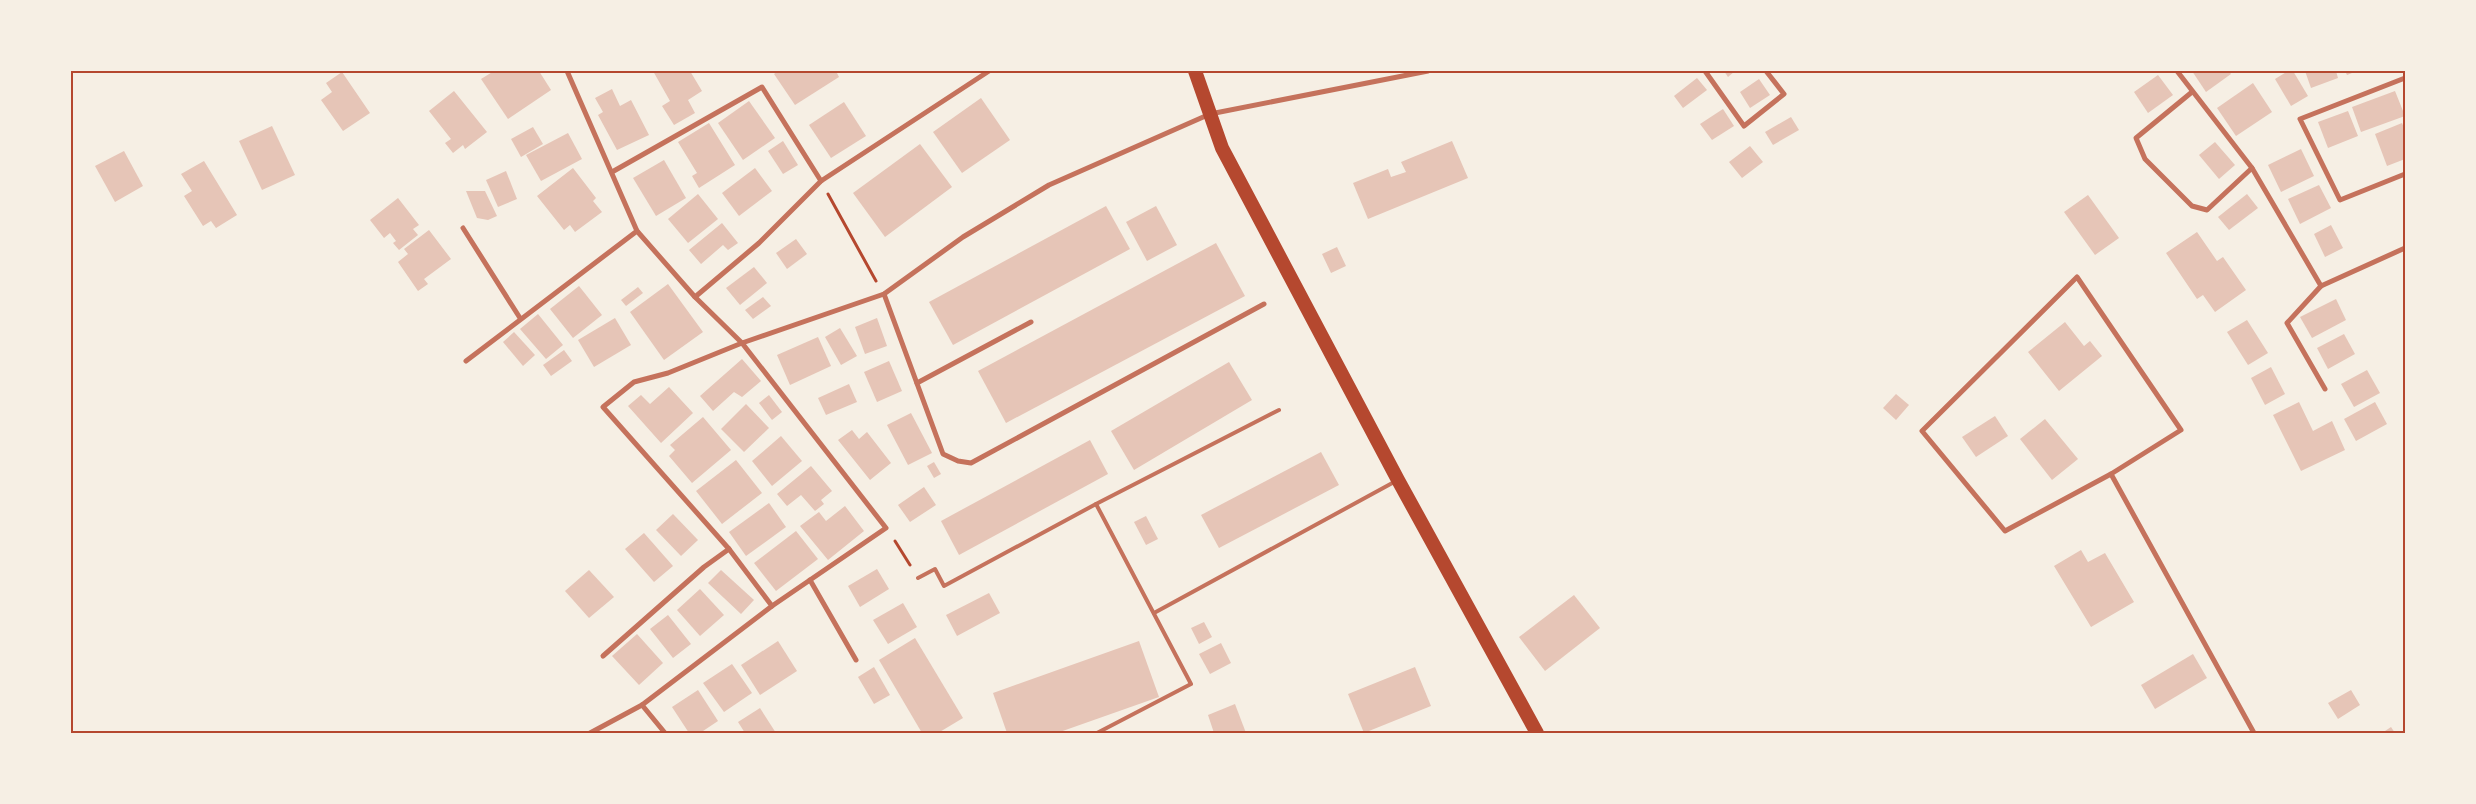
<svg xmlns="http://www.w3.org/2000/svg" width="2476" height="804" viewBox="0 0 2476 804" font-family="Poppins,sans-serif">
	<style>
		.building { fill: #e6c5b7 }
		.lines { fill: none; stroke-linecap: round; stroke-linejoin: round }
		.path { stroke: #b5482f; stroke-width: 3 }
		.service { stroke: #c5725c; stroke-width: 4 }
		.minor { stroke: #c5725c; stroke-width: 5 }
		.trunk { stroke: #b5482f; stroke-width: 14 }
		.neatline { fill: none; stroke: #b5482f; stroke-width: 2 }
	</style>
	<rect width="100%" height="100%" fill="#f6efe4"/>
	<g class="building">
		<polygon points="494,71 539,71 551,90 508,119 481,79"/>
		<polygon points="653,71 690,71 702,91 688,100 695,113 674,125 662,106 670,101"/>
		<polygon points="778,71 836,71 839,77 795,105 774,74"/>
		<polygon points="1724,71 1735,71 1728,77"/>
		<polygon points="2192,71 2229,71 2231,74 2206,92"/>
		<polygon points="2288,71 2293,71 2308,96 2291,106 2275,79"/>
		<polygon points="2305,71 2336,71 2338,78 2311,88"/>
		<polygon points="2345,71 2357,71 2347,75"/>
		<polygon points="342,72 370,113 343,131 321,100 332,92 326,83"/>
		<polygon points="2158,75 2173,95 2148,113 2134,92"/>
		<polygon points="1697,78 1707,90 1683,108 1674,96"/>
		<polygon points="1759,79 1770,95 1750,108 1740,92"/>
		<polygon points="2253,83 2272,112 2236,136 2217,108"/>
		<polygon points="612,89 620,106 631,100 649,135 617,150 598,115 603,112 595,98"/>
		<polygon points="454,91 487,132 465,149 463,145 453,153 445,143 451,139 429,111"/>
		<polygon points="2395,91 2405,116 2361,132 2352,107"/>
		<polygon points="981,98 1010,140 962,173 933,132"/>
		<polygon points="749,101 775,138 743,160 718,123"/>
		<polygon points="844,102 866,136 831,158 809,125"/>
		<polygon points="1723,109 1734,126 1712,140 1700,124"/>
		<polygon points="2348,111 2358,136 2328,148 2318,122"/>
		<polygon points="1791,117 1799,130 1773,145 1765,132"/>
		<polygon points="709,123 735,165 699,188 692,176 697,173 678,142"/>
		<polygon points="2402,123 2405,130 2405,159 2387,166 2375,134"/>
		<polygon points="272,126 295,175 262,190 239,141"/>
		<polygon points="533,127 543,144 521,157 511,139"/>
		<polygon points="568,133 582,159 541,181 526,155"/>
		<polygon points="783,141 798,165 783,174 768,151"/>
		<polygon points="1452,141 1468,178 1368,219 1353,183 1388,169 1391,177 1406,172 1401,162"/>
		<polygon points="2215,142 2235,165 2219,179 2199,155"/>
		<polygon points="920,144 952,187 885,237 853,193"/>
		<polygon points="1750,146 1763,162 1742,178 1729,162"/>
		<polygon points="2301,149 2314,176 2281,192 2268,165"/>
		<polygon points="124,151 143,186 115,202 95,166"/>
		<polygon points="664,160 686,198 656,216 633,178"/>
		<polygon points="204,161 237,215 216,228 211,221 203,226 184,196 192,191 181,174"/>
		<polygon points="573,168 596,198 593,201 602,212 575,232 570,225 564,230 537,196"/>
		<polygon points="755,168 772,191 739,216 722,193"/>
		<polygon points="506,171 517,199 498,207 486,180"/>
		<polygon points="2319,185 2331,208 2300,224 2288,199"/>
		<polygon points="466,191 485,191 497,216 488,220 477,218"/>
		<polygon points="698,194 718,219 688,243 668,219"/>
		<polygon points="2247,194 2258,208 2229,230 2218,217"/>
		<polygon points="2088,195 2119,238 2095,255 2064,212"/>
		<polygon points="398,198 419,225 413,229 418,235 399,250 393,243 396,241 390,233 384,238 370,220"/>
		<polygon points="1106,206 1130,249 953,345 929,302"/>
		<polygon points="1156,206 1177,245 1147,261 1126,222"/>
		<polygon points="722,223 738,243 728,250 723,245 701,264 689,250"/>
		<polygon points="2331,225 2343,248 2325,257 2314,234"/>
		<polygon points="429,230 451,259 424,279 428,284 418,291 398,262 408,254 404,249"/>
		<polygon points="2197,232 2217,261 2223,257 2246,290 2215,312 2203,295 2197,299 2166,253"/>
		<polygon points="796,239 807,254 787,269 776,253"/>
		<polygon points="1216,243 1245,296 1006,423 978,371"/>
		<polygon points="1337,247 1346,266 1331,273 1322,254"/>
		<polygon points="754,267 767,283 740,305 726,288"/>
		<polygon points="668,284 703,332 664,360 630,312"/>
		<polygon points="579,286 602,315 573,338 550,309"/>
		<polygon points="638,287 643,293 626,306 621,300"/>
		<polygon points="763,297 771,306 753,319 745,310"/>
		<polygon points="2336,299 2346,320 2312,338 2300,317"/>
		<polygon points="538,314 563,345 546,359 520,329"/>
		<polygon points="615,318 631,345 594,367 578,340"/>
		<polygon points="877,318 887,346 865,354 855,327"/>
		<polygon points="2247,320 2268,353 2248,365 2227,332"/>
		<polygon points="2065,322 2084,346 2090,341 2102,356 2059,391 2028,352"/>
		<polygon points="840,328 857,356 841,365 825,337"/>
		<polygon points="514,332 535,355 523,366 503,342"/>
		<polygon points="2344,334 2355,354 2328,369 2317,348"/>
		<polygon points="818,337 831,366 790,385 777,355"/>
		<polygon points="564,350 572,361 551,376 543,365"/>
		<polygon points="742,359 761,381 742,397 734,392 713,411 700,396"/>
		<polygon points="889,361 902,391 877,402 864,372"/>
		<polygon points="1229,362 1252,400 1134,470 1111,431"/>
		<polygon points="2271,367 2285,394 2265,405 2251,378"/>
		<polygon points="2367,370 2380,393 2354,407 2341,384"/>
		<polygon points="849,384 857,402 826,415 818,398"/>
		<polygon points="669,387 693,413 661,443 628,406 641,395 650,404"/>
		<polygon points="1896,394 1909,405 1896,420 1883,408"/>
		<polygon points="769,395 782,412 772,420 759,403"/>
		<polygon points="2299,402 2313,431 2332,421 2345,450 2301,471 2273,415"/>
		<polygon points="2375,402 2387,424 2356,441 2344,419"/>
		<polygon points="746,404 769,428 744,452 721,429"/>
		<polygon points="911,413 932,453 908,465 887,425"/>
		<polygon points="1995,416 2008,436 1976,457 1962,437"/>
		<polygon points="703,417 731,450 692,483 669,456 675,450 670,445"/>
		<polygon points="2045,419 2078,459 2052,480 2020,439"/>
		<polygon points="852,430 859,439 867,432 891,463 870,480 838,440"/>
		<polygon points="781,436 802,461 772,486 752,461"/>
		<polygon points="1090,440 1108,474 959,555 941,521"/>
		<polygon points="1321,452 1339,485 1219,548 1201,515"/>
		<polygon points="736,460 762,493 722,524 696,491"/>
		<polygon points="934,462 941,474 934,478 927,466"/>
		<polygon points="811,466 832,491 821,500 824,504 815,511 801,495 787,506 777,494"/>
		<polygon points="924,487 936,505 910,522 898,505"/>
		<polygon points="769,503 786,527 746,556 729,532"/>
		<polygon points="845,506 864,531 828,560 800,526 819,512 826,521"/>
		<polygon points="673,514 698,540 681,556 656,530"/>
		<polygon points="1146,516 1158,539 1146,545 1134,522"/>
		<polygon points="796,531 818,559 776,591 754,563"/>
		<polygon points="644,533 673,566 654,582 625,549"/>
		<polygon points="2081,550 2088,562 2105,553 2134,602 2091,627 2054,566"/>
		<polygon points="877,569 889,589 860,607 848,586"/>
		<polygon points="589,570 614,597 589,618 565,591"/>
		<polygon points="721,570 754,600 741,614 708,583"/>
		<polygon points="700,589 724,615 700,636 677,610"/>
		<polygon points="989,593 1000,613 957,636 946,615"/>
		<polygon points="1574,595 1600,628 1545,671 1519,637"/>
		<polygon points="903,603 917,627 888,644 873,620"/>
		<polygon points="668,615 691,644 673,658 650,629"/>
		<polygon points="1204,622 1212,637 1199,644 1191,628"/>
		<polygon points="637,634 663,663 639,685 612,656"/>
		<polygon points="915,638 963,718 938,733 922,733 879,660"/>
		<polygon points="778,641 797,671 760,695 741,665"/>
		<polygon points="1139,641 1159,697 1057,733 1007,733 993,693"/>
		<polygon points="1221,643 1231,663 1210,674 1199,654"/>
		<polygon points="2193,654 2207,678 2155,709 2141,685"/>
		<polygon points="732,664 752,693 724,712 703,683"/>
		<polygon points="874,667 890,695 874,704 858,677"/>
		<polygon points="1415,667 1431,706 1364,733 1348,694"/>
		<polygon points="698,690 718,721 700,733 689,733 672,707"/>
		<polygon points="2351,690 2360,705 2338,719 2328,703"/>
		<polygon points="1235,704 1246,733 1214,733 1208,715"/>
		<polygon points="760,708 776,733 745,733 738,722"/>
		<polygon points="2391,727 2395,733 2382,733"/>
	</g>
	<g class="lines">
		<g class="path">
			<polyline points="828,194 876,281"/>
			<polyline points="895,541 910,565"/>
		</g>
		<g class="service">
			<polyline points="1096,504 1191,684 1097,733"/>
			<polyline points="918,578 935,569 944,586 1096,504 1279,410"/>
			<polyline points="1154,613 1396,481"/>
		</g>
		<g class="minor">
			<polyline points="567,71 637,231 695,297 742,343 886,528 772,606 642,705 590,733"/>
			<polyline points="1705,71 1744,126 1784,94 1766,71"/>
			<polyline points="2177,71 2252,168 2321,286"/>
			<polyline points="2405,78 2300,119 2340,200 2405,174"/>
			<polyline points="2192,92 2136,138 2145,159 2192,206 2207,210 2252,168"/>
			<polyline points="612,172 762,87 821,181"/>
			<polyline points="463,228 520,318"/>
			<polygon points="2077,277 2181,430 2111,474 2005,531 1922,431"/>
			<polyline points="884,294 943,454 958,461 971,463 1264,304"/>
			<polyline points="695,297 759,243 821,181 989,71"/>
			<polyline points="466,361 637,231"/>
			<polyline points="917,383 1031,322"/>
			<polyline points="2325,389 2287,323 2321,286 2405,248"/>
			<polyline points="2111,474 2254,733"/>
			<polyline points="810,580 856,660"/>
			<polyline points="772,606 729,549 603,407 634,382 668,373 742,343 884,294 963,237 1049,185 1210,114 1428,71"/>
			<polyline points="603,656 704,567 729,549"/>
			<polyline points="642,705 665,733"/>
		</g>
		<polyline class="trunk" points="1195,71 1222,148 1398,480 1537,733"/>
	</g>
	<rect width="2476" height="804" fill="none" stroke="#f6efe4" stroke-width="145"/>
	<rect x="72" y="72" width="2332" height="660" class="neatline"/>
</svg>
